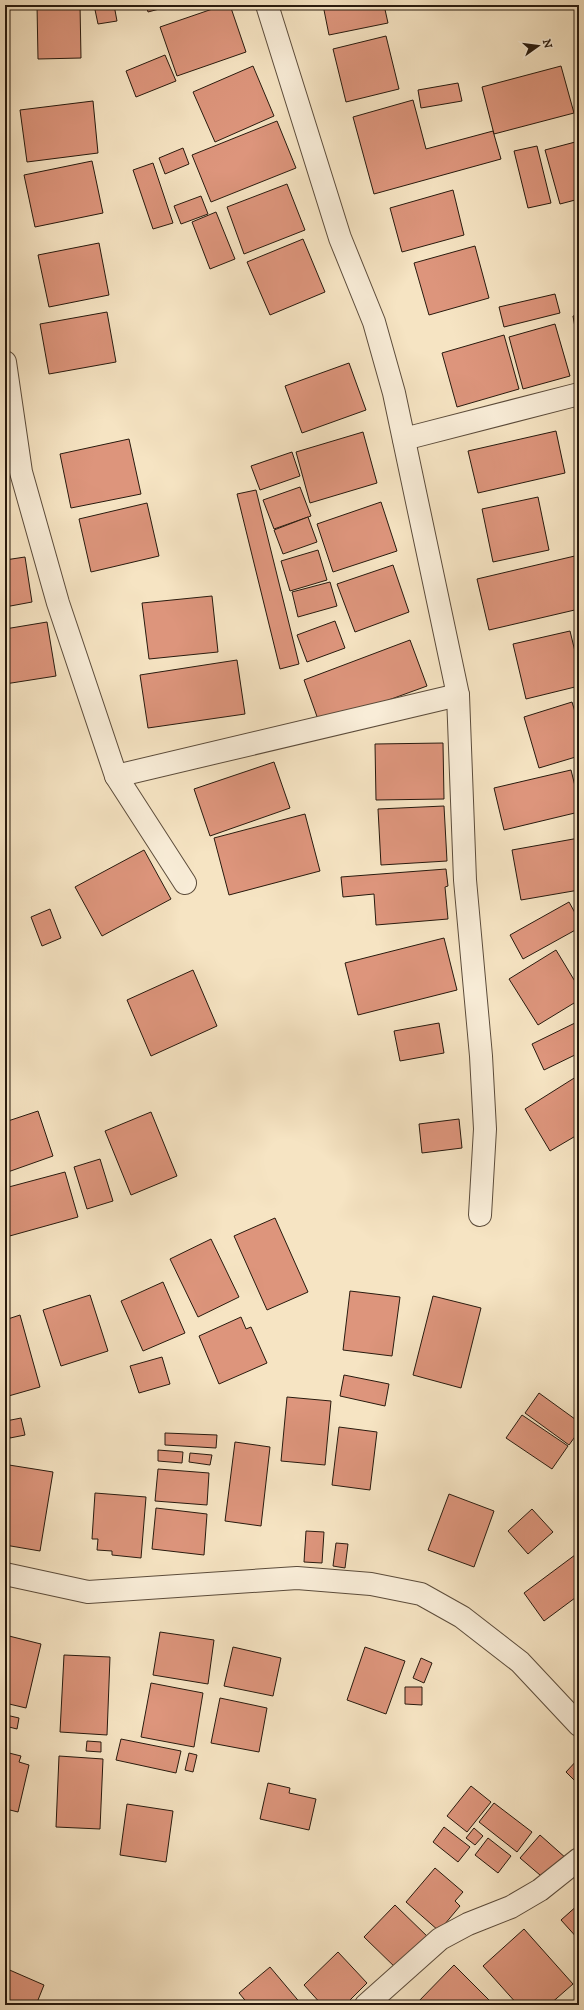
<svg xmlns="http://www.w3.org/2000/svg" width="584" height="2010" viewBox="0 0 584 2010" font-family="'IM FELL DW Pica',serif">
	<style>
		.building { fill: #dd957c; stroke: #281a0e }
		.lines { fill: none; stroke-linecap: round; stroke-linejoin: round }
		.street-casing { stroke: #5c4c3b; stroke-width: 24 }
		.street { stroke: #f9edd8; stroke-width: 22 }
	</style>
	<rect width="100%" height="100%" fill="#f6e4c3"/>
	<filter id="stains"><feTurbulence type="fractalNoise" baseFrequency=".005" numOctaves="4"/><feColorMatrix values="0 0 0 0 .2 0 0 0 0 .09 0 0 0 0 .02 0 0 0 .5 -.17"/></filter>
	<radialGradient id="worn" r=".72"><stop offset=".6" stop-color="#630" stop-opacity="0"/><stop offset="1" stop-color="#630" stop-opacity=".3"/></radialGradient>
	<g class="building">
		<polygon points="37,5 80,5 81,58 38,59"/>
		<polygon points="94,5 114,5 117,21 98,24"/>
		<polygon points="146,5 174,5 148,12"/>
		<polygon points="224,5 230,5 246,52 177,76 160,27"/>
		<polygon points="323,5 384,5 388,23 329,35"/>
		<polygon points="386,36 399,89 346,102 333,49"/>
		<polygon points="165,55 176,81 136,97 126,71"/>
		<polygon points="253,66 274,116 215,142 193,92"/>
		<polygon points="561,66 574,113 494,134 482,87"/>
		<polygon points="458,83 462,101 421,108 418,90"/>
		<polygon points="413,100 426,149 493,131 501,159 374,194 353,117"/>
		<polygon points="93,101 98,153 27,162 20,110"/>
		<polygon points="277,121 296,168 211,202 192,155"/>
		<polygon points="579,141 579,199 560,204 545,150"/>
		<polygon points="537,146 551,203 528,208 514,151"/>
		<polygon points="183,148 189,164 165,174 159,158"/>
		<polygon points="92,161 103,213 35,227 24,175"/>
		<polygon points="153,163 173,223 153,229 133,170"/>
		<polygon points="287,184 305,230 244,254 227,207"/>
		<polygon points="453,190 464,235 402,252 390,208"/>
		<polygon points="201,196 208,214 181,224 174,206"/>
		<polygon points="216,212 235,259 210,269 192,222"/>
		<polygon points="303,239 325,292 270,315 247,262"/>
		<polygon points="99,243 109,295 49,307 38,255"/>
		<polygon points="475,246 489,298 429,315 414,263"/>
		<polygon points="555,294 560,313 504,327 499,307"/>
		<polygon points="107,312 116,362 49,374 40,324"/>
		<polygon points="579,315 579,350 573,316"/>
		<polygon points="555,324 570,376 523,389 509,337"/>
		<polygon points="504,335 519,389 457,407 442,353"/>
		<polygon points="349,363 366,410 302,433 285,386"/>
		<polygon points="556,431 565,473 478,493 468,451"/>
		<polygon points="363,432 377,483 310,503 296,452"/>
		<polygon points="129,439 141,494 71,508 60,454"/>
		<polygon points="292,452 300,476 260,490 251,466"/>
		<polygon points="300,487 311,516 274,529 263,500"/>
		<polygon points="256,490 299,664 280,669 237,494"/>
		<polygon points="538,497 549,550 493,562 482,509"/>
		<polygon points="381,502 397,551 333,572 317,524"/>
		<polygon points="147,503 159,556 91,572 79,519"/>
		<polygon points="308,517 317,542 283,554 274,530"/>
		<polygon points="318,550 327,580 290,591 281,561"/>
		<polygon points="579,555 579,609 489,630 477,579"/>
		<polygon points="25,557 32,602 5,607 5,560"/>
		<polygon points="393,565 409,612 355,632 337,584"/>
		<polygon points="330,582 337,606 298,617 292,592"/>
		<polygon points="212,596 218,652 149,659 142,603"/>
		<polygon points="335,621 345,648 307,662 297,635"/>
		<polygon points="47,622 56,676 5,684 5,629"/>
		<polygon points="570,631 579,668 579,686 526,699 513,644"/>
		<polygon points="410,640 427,686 320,725 304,680"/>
		<polygon points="237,660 245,714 148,728 140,675"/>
		<polygon points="572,702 579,725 579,756 539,768 524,717"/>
		<polygon points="443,743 444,799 376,800 375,744"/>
		<polygon points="274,762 290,808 210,836 194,789"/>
		<polygon points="571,770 579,802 579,812 504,830 494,788"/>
		<polygon points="444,806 447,861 381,865 378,809"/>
		<polygon points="305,814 320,871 229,895 214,838"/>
		<polygon points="579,838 579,890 521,900 512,850"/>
		<polygon points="144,850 171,899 102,936 75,887"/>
		<polygon points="446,869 448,886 445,887 448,919 376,925 374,894 343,897 341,877"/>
		<polygon points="569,902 579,920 579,928 523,959 510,935"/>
		<polygon points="50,909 61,938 42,946 31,917"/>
		<polygon points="444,938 457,990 358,1015 345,963"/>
		<polygon points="556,950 579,988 579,1000 538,1025 509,979"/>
		<polygon points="193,970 217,1026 151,1056 127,1000"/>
		<polygon points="579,1021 579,1053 544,1070 532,1044"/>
		<polygon points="439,1023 444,1053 400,1061 394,1031"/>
		<polygon points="579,1075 579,1134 550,1151 525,1109"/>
		<polygon points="38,1111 53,1156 5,1173 5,1122"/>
		<polygon points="151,1112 177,1176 131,1195 105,1131"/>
		<polygon points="459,1119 462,1148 422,1153 419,1124"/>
		<polygon points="100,1159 113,1201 87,1209 74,1167"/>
		<polygon points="65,1172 78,1217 6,1237 5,1188"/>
		<polygon points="275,1218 308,1292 267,1310 234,1236"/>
		<polygon points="211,1239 239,1297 198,1317 170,1259"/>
		<polygon points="163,1282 185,1333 143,1351 121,1301"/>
		<polygon points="350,1291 400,1297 392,1356 343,1350"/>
		<polygon points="90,1295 108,1351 61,1366 43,1310"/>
		<polygon points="433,1296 481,1308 461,1388 413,1375"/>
		<polygon points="20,1315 40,1387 5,1397 5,1320"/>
		<polygon points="241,1317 246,1329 251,1327 267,1363 219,1384 199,1336"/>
		<polygon points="162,1357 170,1384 139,1393 130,1366"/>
		<polygon points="344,1375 389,1384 385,1406 340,1396"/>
		<polygon points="539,1393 579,1422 579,1431 569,1445 525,1413"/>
		<polygon points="287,1397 331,1401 325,1465 281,1461"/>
		<polygon points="522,1415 568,1446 552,1469 506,1438"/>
		<polygon points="21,1418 25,1435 10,1438 6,1421"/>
		<polygon points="339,1427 377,1432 370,1490 332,1485"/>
		<polygon points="165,1433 217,1435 216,1448 165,1445"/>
		<polygon points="235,1442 270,1447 261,1526 225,1521"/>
		<polygon points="158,1450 183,1452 182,1463 158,1461"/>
		<polygon points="190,1453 212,1455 210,1465 189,1462"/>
		<polygon points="9,1465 53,1472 40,1551 5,1545 5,1491"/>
		<polygon points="158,1469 209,1473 207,1505 155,1501"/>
		<polygon points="95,1493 146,1497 141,1558 112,1555 112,1551 97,1550 98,1539 92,1539"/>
		<polygon points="449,1494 494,1511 474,1567 428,1550"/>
		<polygon points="156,1508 207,1514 204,1555 152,1549"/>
		<polygon points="532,1509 553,1532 528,1554 508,1531"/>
		<polygon points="306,1531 324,1532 322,1563 304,1562"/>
		<polygon points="336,1543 348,1544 345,1568 333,1566"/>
		<polygon points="579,1552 579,1595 544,1621 524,1593"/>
		<polygon points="160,1632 214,1640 208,1684 153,1675"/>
		<polygon points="5,1635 41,1644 26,1708 5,1703"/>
		<polygon points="233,1647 281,1658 273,1696 224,1686"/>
		<polygon points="365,1647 405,1661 386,1714 347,1700"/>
		<polygon points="64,1655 110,1657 107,1735 60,1732"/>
		<polygon points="421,1658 432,1663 424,1683 413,1678"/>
		<polygon points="151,1683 203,1693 194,1747 141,1737"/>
		<polygon points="405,1687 422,1687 422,1705 405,1704"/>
		<polygon points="220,1698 267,1708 259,1752 211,1743"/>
		<polygon points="6,1715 19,1718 17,1729 5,1726"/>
		<polygon points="121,1739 181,1751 176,1773 116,1760"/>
		<polygon points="87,1741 101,1742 101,1752 86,1751"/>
		<polygon points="5,1752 21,1756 19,1762 29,1765 18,1812 6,1809 5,1812"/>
		<polygon points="189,1753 197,1755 193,1772 185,1770"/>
		<polygon points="59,1756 103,1759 100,1829 56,1827"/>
		<polygon points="579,1758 579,1784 578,1784 566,1772"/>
		<polygon points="268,1783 290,1788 289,1793 316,1799 309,1830 260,1819"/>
		<polygon points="471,1786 491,1802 467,1832 447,1816"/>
		<polygon points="494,1803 532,1832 517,1852 479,1822"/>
		<polygon points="127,1804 173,1811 166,1862 120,1855"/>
		<polygon points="444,1827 470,1847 458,1862 433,1842"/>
		<polygon points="474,1828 483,1836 475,1845 466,1838"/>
		<polygon points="540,1835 567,1859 547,1881 520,1858"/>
		<polygon points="488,1838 511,1856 498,1873 475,1855"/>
		<polygon points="435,1868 463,1892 455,1901 460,1906 439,1931 406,1902"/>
		<polygon points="579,1904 579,1940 561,1920"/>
		<polygon points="395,1905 430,1939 399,1971 364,1937"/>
		<polygon points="524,1929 573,1984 549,2005 518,2005 483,1966"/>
		<polygon points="338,1952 367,1983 345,2005 322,2005 304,1985"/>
		<polygon points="454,1965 494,2005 419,2005 417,2003"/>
		<polygon points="270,1967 302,2005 249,2005 239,1993"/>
		<polygon points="5,1968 44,1985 36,2005 5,2005"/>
	</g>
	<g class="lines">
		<defs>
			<g id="street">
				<polyline points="267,5 340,238 374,322 394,393 458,695 465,880 481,1056 485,1129 480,1215"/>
				<polyline points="5,362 21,472 58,603 116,776 185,883"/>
				<polyline points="404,439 579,394"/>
				<polyline points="116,776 458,695"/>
				<polyline points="5,1574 88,1592 297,1578 371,1584 421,1594 462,1617 520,1662 579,1725"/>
				<polyline points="366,2005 440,1939 468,1924 511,1907 540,1890 579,1859"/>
			</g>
		</defs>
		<use href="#street" class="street-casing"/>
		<use href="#street" class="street"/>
	</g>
	<rect width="584" height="2010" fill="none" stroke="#f6e4c3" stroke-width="20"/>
	<rect x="6" y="6" width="572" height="1998" fill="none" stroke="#281a0e" stroke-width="2"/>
	<rect x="10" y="10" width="564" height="1990" fill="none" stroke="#281a0e"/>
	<g transform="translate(538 46) rotate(76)" stroke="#f9edd8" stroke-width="3" paint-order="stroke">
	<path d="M0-3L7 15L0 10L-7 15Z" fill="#281a0e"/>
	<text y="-6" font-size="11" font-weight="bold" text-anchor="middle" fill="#281a0e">N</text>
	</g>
	<rect width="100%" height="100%" filter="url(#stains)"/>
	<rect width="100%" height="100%" fill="url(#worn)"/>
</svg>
